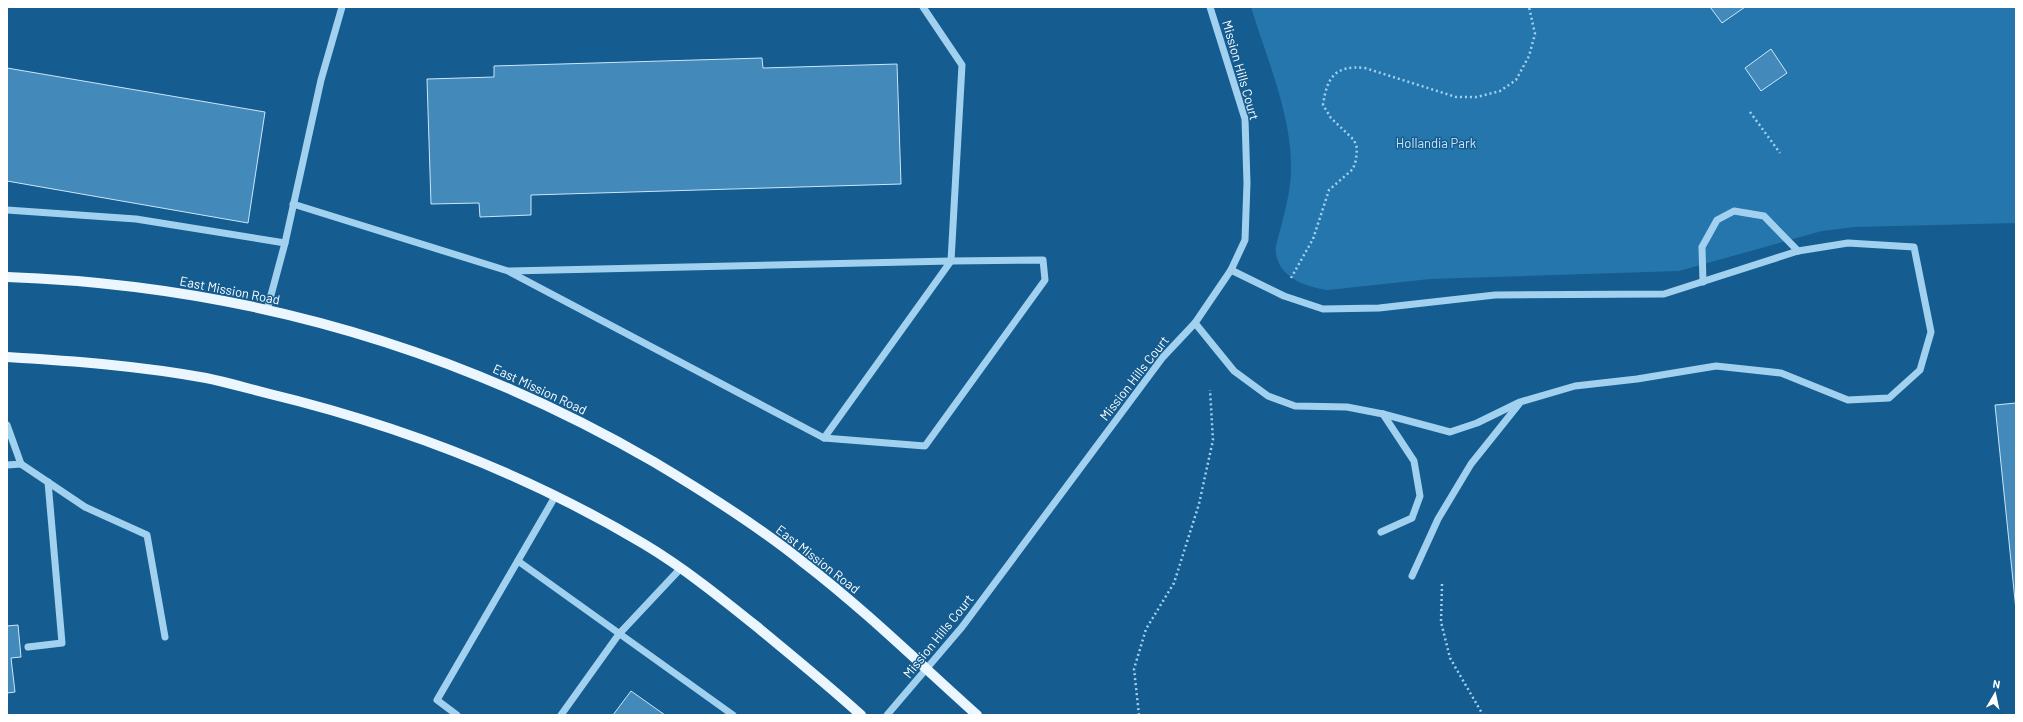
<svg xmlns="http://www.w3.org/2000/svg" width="2023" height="722" viewBox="0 0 2023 722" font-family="Barlow,sans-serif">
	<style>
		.green { fill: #2576ad }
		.building { fill: #4389ba; stroke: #c9e7fc }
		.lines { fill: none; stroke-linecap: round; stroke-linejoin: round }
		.path { stroke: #a2d1f0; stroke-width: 2.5; stroke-dasharray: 2 3; stroke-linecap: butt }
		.minor { stroke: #a2d1f0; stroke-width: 7 }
		.major { stroke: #ecf6ff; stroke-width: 10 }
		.labels { text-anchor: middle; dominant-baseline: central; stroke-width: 3; stroke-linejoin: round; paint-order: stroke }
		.street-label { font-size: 13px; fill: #fff; stroke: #155c90 }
		.park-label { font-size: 13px; fill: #c9e7fc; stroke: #155c90 }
	</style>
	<rect width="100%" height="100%" fill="#155c90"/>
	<path class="green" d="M1251,7H2016V223L1855,227L1822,231L1679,271L1430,279L1328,290C1310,288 1282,279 1277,258C1273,247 1280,234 1282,223C1287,204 1292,182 1291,163C1290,111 1266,56 1251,7Z"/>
	<g class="building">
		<polygon points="1710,7 1745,7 1722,23"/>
		<polygon points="1771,49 1787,73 1761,91 1745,68"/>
		<polygon points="762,58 763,68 897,64 901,184 531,195 531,215 480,217 479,203 431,204 427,79 494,77 494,66"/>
		<polygon points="7,68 265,112 248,223 7,181"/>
		<polygon points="2016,403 2016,610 1995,405"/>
		<polygon points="18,625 21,657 11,658 15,692 7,693 7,626"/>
		<polygon points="631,691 665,715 613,715"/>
	</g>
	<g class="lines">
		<g class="path">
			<polyline points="1750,112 1780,153"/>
			<path d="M1291,278L1313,239L1329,190L1353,169L1356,160L1357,148L1354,140L1331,118L1323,105C1327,77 1335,65 1365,68L1456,97H1477L1500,91L1516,80L1529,56L1535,34L1529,7"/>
			<polyline points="1442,584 1441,622 1450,658 1483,715"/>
			<polyline points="1139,715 1134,669 1146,629 1174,583 1199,504 1213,440 1210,390"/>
		</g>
		<g class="minor">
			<polyline points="293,204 508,271 824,438 925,446 1045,280 1043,260 951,261 962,65 923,7"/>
			<polyline points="7,210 136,219 285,243 267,310"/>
			<polyline points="285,243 321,80 342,7"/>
			<polyline points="510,271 951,261 824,438"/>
			<polyline points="1703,282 1702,247 1717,220 1734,211 1764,216 1798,251"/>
			<polyline points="1195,323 1234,371 1268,396 1295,406 1347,407 1383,414 1450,432 1477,423 1520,402 1575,386 1637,379 1716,366 1781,373 1848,400 1889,398 1920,370 1931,332 1914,247 1848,243 1798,251 1664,294 1495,295 1379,308 1323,309 1284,296 1231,270"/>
			<polyline points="7,425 21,464 7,465"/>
			<polyline points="21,464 85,507 147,535 165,637"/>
			<polyline points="1381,532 1412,518 1420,496 1414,461 1383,414"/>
			<polyline points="518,561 733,715"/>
			<polyline points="1412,576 1438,519 1471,464 1519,404"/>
			<polyline points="28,647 62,643 48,482"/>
			<polyline points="457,715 437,700 556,495"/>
			<polyline points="561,715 619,634 681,568"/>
			<polyline points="887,715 962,627 1163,357 1195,323 1231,270 1245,240 1247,183 1245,119 1210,7"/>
		</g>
		<g class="major">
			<path d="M7,277C238,285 454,346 654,462C706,493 757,525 804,563C865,610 920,664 977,715"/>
			<path d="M7,357C74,361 140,366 206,378C226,382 246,388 266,393C399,425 527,474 644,544C684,568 720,597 756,626C791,655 827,684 861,715"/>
		</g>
	</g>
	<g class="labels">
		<g class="street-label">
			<text transform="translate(1241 70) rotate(74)">Mission Hills Court</text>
			<text transform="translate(230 290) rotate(11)">East Mission Road</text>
			<text transform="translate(1134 378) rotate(-52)">Mission Hills Court</text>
			<text transform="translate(540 389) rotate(25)">East Mission Road</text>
			<text transform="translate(818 559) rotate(38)">East Mission Road</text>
			<text transform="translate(938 636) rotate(-51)">Mission Hills Court</text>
		</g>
		<g class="park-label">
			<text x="1436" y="143">Hollandia Park</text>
		</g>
	</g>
	<rect width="2023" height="722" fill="none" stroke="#ffffff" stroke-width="16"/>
	<g transform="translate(1995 694) rotate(9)" stroke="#155c90" stroke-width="3" paint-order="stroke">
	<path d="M0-3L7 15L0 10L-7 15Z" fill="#ffffff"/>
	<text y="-6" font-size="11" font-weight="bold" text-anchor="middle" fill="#ffffff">N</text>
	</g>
</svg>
